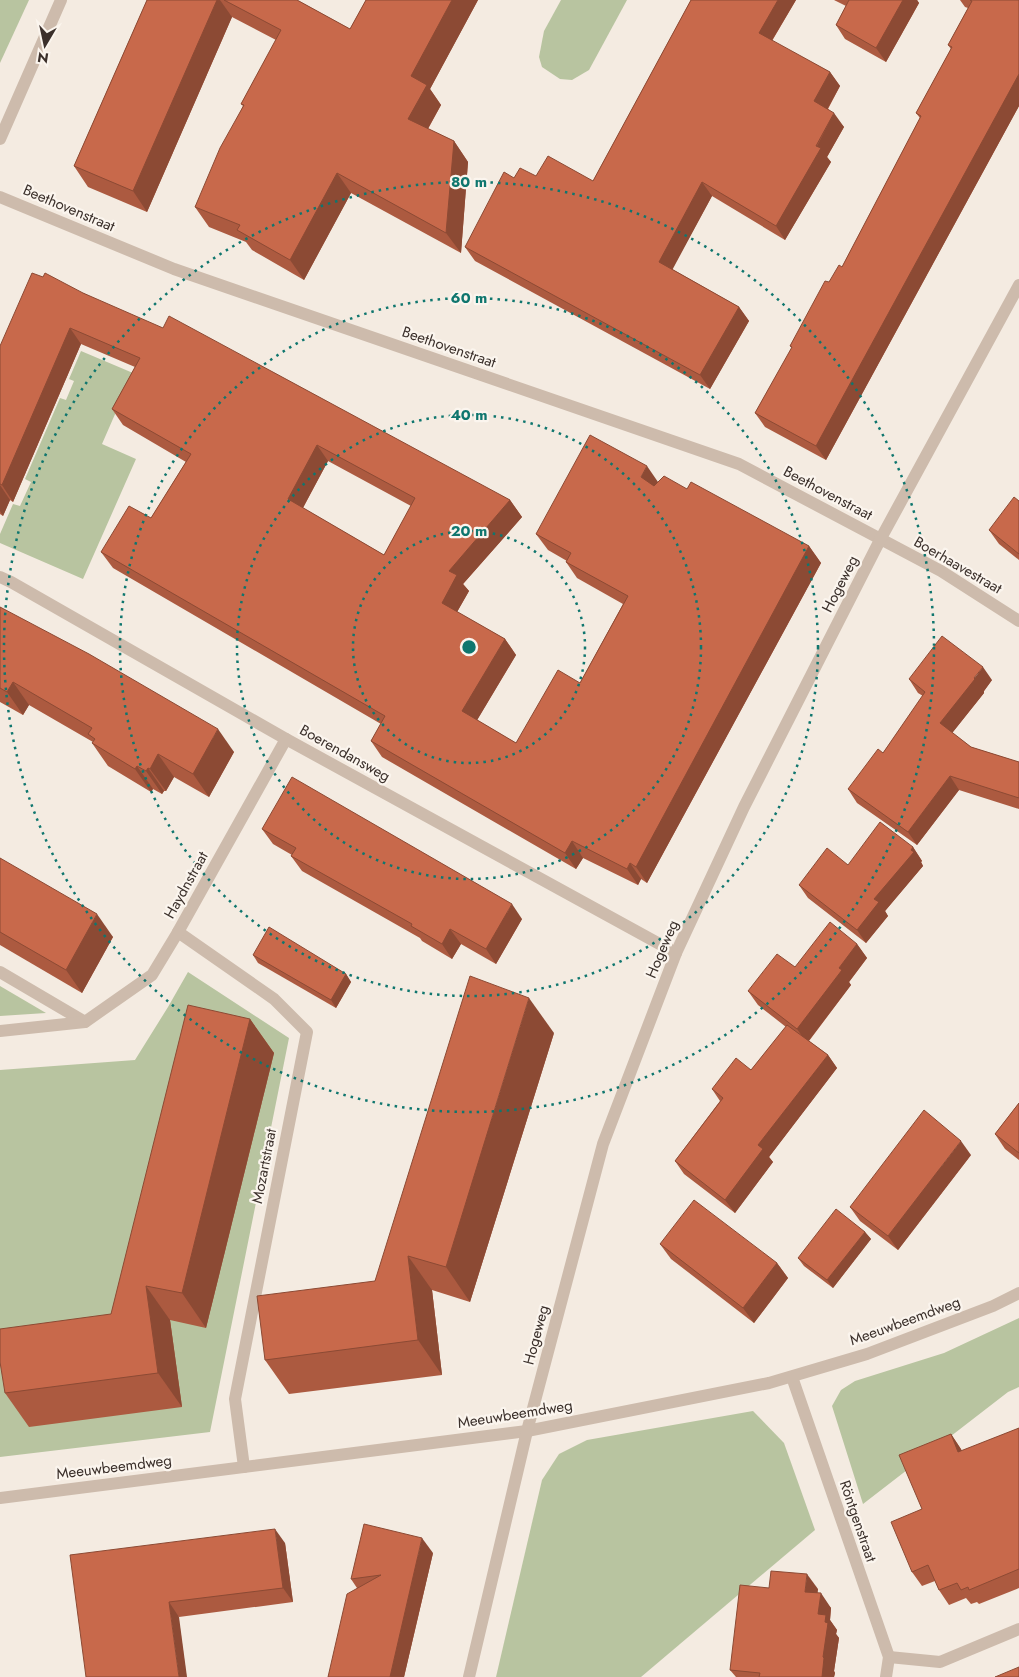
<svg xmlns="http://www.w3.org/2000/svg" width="1019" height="1677" viewBox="0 0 1019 1677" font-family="Jost,sans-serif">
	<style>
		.green { fill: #b8c4a0 }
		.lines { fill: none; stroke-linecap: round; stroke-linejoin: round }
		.minor { stroke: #cdbbac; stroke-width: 12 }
		.wall { fill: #ac5a40; fill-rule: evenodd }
		.shaded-wall { fill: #8c4a34 }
		.building { fill: #c8694b; stroke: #8c4a34; fill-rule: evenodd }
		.ring { fill: none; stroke: #0f766e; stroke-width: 2.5; stroke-dasharray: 2.5 5 }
		.labels { text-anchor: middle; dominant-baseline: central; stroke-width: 4.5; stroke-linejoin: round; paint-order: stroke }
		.street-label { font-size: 15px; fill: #3b302b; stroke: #fbf5ee }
		.centre { fill: #0f766e; stroke: #fbf5ee; stroke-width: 2.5 }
		.ring-label { font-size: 15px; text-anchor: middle; font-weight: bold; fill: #0f766e; stroke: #fbf5ee; stroke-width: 4.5; stroke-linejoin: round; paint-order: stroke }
	</style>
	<rect width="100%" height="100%" fill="#f4ebe1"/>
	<g class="green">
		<polygon points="0,0 29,0 0,63"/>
		<polygon points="561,0 627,0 589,70 572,80 560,79 542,67 539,57 544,31"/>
		<polygon points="81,351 133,373 102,444 136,459 83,579 0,543 0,534 13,504 20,506 31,482 25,479 60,398 66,400 74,381 69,379"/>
		<polygon points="188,972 289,1038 210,1432 0,1457 0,1070 135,1060 168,1007"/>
		<polygon points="0,986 46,1013 0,1016"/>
		<polygon points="1019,1318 1019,1387 1008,1392 863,1504 832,1406 841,1390 855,1381 944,1353"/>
		<polygon points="753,1411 784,1443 815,1530 641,1677 496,1677 542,1480 559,1454 587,1440"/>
	</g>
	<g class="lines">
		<g class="minor">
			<polyline points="0,139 61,0"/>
			<polyline points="0,197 174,269 739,464 941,571 1019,621"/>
			<polyline points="0,577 11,582 286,739 676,953"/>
			<polyline points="178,932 274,999 307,1032 235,1399 244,1467"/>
			<polyline points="0,972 85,1022"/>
			<polyline points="0,1031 85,1022 152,975 178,932 286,739"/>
			<polyline points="792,1377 889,1657 886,1677"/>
			<polyline points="0,1498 527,1431 769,1383 867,1354 993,1306 1019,1293"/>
			<polyline points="889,1657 940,1662 1019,1629"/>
			<polyline points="469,1677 527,1431 603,1144 676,953 744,807 880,540 1019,285"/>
		</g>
	</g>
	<g class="wall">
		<polygon points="147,0 297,0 350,29 366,0 478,0 430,89 441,105 428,129 454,141 468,162 461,253 351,193 304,280 252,250 246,242 209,227 195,207 243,106 241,104 276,40 232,17 147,212 88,187 74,166"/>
		<polygon points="691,0 796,0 772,41 830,72 840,86 828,109 844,127 827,157 831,162 785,240 712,196 672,269 739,307 749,321 710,389 475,261 465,247 514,178 536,176 593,181"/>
		<polygon points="834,0 917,0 919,3 886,62 845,39 836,25 846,6"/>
		<polygon points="960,0 1019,0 1019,106 826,460 765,427 755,413 792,348 790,346 829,282 842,267 920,118 916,113 951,49 948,45 968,8 965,7"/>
		<path d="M83,293L510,500L522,517L463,584L469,591L457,612L505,639L516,655L477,720L516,743L580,683L623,604L577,578L566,562L567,561L548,550L536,534L658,482L687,489L809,546L821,563L647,883L641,879L638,885L583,858L576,869L382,757L371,741L381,724L113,568L101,552L151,518L186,462L123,425L112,409L135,367L81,344L13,502L10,500L3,516L0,514V346ZM328,461L411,506L384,555L303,508Z"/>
		<polygon points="1019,501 1019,560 999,544 989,530"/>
		<polygon points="0,607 234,752 209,797 174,777 166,791 164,791 162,794 153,789 151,792 108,766 92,743 93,742 29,705 23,715 0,702"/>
		<polygon points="909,679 992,680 984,691 984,693 952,733 971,747 1019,762 1019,809 959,790 917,845 857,803 848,789 883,753 923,696 918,693"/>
		<polygon points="262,829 522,919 496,964 461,944 452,959 422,941 420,938 302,871 291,856 292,855 273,844"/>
		<polygon points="913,847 922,861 921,862 923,866 885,911 888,916 866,943 808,898 799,885 848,865"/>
		<polygon points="0,858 113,937 82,993 0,945"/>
		<polygon points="857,944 867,958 849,982 851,985 809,1041 828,1055 837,1068 769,1157 773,1162 735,1213 684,1174 675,1161 720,1101 712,1089 751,1070 786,1027 758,1005 748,991 795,967"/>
		<polygon points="253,955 346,974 351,982 336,1008 258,963"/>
		<polygon points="250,1019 274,1053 206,1328 170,1320 182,1407 29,1427 5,1393 111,1314"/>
		<polygon points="554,1033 470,1302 432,1290 442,1375 289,1394 265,1360 375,1281"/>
		<polygon points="1019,1103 1019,1160 1005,1149 995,1134"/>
		<polygon points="971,1155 898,1250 860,1221 850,1207"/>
		<polygon points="865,1232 871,1239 833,1288 804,1266 798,1258"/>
		<polygon points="660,1244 777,1263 788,1278 754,1323 671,1259"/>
		<polygon points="1019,1428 1019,1588 979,1604 977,1602 971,1604 966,1598 949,1605 939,1590 935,1581 922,1586 912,1572 922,1509 951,1434 962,1451"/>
		<polygon points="285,1543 293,1602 179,1617 70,1555"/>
		<polygon points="433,1553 404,1677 328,1677 357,1588 351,1579"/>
		<polygon points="769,1588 818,1589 817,1593 831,1608 830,1620 837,1630 836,1634 839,1638 834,1671 835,1673 834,1677 736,1677 730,1670"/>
	</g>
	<g class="shaded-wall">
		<polygon points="217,0 220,0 232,17 147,212 133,191"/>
		<polygon points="452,0 478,0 430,89 441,105 422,139 408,119 411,76"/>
		<polygon points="778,0 796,0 768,47 759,33"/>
		<polygon points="903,0 917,0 919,3 886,62 876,48"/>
		<polygon points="830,72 840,86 824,115 814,101"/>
		<polygon points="1019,74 1019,106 826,460 816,446"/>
		<polygon points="834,113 844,127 827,157 831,162 785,240 776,226"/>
		<polygon points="454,141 468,162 461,253 446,233"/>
		<polygon points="337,173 351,193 304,280 290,260"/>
		<polygon points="702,182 712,196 669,276 659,262"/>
		<polygon points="739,307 749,321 710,389 700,375"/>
		<polygon points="70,328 81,344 13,502 2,485"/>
		<polygon points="317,445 328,461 299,515 288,499"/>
		<polygon points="647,466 658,482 652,493 641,477"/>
		<polygon points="0,485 10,500 3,516 0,511"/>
		<polygon points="510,500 522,517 463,584 469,591 453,619 442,603 449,571"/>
		<polygon points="809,546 821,563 647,883 636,867"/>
		<polygon points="505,639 516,655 473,727 462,711"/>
		<polygon points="983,667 992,680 984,691 984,693 949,737 940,723"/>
		<polygon points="13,682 29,705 23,715 7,692"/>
		<polygon points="218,729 234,752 209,797 193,774"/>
		<polygon points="158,754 174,777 166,791 150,769"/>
		<polygon points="137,766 153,789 151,792 135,769"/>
		<polygon points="148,768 164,791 162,794 146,771"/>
		<polygon points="950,776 959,790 917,845 908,832"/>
		<polygon points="572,841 583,858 576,869 565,853"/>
		<polygon points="913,847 922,861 921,862 923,866 885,911 888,916 866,943 857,930 874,899"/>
		<polygon points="630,863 641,879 638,885 627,869"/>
		<polygon points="512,904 522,919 496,964 486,949"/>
		<polygon points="97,914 113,937 82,993 66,970"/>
		<polygon points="450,929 461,944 452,959 442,944"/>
		<polygon points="857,944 867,958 849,982 851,985 807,1043 797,1029 839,968"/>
		<polygon points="346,974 351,982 336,1008 331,1000"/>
		<polygon points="529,998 554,1033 470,1302 446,1267"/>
		<polygon points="250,1019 274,1053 206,1328 182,1293"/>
		<polygon points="828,1055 837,1068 769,1157 773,1162 735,1213 725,1200 758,1145"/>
		<polygon points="961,1141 971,1155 898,1250 888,1236"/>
		<polygon points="865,1232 871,1239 833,1288 827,1280"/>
		<polygon points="408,1256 432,1290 442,1375 418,1340"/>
		<polygon points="777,1263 788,1278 754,1323 743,1308"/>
		<polygon points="146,1286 170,1320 182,1407 158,1373"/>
		<polygon points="951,1434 961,1449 968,1467 958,1452"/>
		<polygon points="275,1529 285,1543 293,1602 283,1588"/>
		<polygon points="422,1538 433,1553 404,1677 390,1677"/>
		<polygon points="807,1574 818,1589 816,1607 805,1592"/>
		<polygon points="821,1593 831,1608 830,1620 837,1630 836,1634 839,1638 834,1671 835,1673 834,1677 822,1677 823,1657 818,1614"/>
		<polygon points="169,1602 179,1617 187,1677 179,1677"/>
	</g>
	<g class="building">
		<polygon points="147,0 217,0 133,191 74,166"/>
		<polygon points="224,0 297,0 350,29 366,0 452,0 411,76 427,85 408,119 454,141 446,233 337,173 290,260 237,230 240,225 195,207 220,148 244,105 241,104 281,30"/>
		<polygon points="691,0 778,0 759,33 830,72 814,101 834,113 816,146 821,148 776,226 702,182 659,262 739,307 700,375 465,247 504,172 514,178 520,168 536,176 548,156 593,181"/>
		<polygon points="849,0 903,0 876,48 836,25"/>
		<polygon points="970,0 1019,0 1019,74 816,446 755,413 792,347 790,346 825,281 829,282 839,265 842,267 921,116 916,113 952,47 948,45 972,1"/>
		<path d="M32,273L43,277L45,273L83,293L163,328L169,316L510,500L449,571L457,575L442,603L505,639L462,711L516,743L558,670L580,683L628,596L566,562L571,553L536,534L590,435L647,466L641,477L654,486L664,476L687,489L691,482L809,546L636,867L630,863L627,869L572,841L565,853L371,741L385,716L101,552L129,506L151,518L191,454L112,409L140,358L70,328L2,485L0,484V346ZM317,445L415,498L384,555L288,499Z"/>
		<polygon points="1014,497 1019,501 1019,554 989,530"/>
		<polygon points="0,607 89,654 218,729 193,774 158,754 150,769 148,768 146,771 137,766 135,769 92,743 95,739 88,734 92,728 13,682 7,692 0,688"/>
		<polygon points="942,636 983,667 974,678 975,679 940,723 971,747 1019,762 1019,798 950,776 908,832 848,789 878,749 883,753 925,692 909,679"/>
		<polygon points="292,777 512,904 486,949 450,929 442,944 411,926 412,924 291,856 296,848 262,829"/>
		<polygon points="880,822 913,847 911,850 914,852 874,899 879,902 857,930 799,885 827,848 848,865"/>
		<polygon points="0,858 97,914 66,970 0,932"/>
		<polygon points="830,922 857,944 839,968 842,970 797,1029 748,991 777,954 795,967"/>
		<polygon points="269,927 346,974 331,1000 253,955"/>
		<polygon points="470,976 529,998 446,1267 408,1256 418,1340 265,1360 257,1296 375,1281"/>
		<polygon points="188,1005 250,1019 182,1293 146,1286 158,1373 5,1393 0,1362 0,1329 111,1314"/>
		<polygon points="787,1025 828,1055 758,1145 763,1149 725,1200 675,1161 723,1098 712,1089 736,1058 751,1070"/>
		<polygon points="1019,1103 1019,1153 995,1134"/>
		<polygon points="924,1110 961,1141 888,1236 850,1207"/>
		<polygon points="694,1200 777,1263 743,1308 660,1244"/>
		<polygon points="836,1209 865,1232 827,1280 798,1258"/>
		<polygon points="1019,1428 1019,1569 969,1590 968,1587 961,1590 957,1583 939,1590 928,1565 912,1572 891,1522 922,1509 899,1455 951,1434 958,1452"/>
		<polygon points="364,1524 422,1538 390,1677 328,1677 347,1594 381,1575 351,1579"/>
		<polygon points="275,1529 283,1588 169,1602 179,1677 86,1677 70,1555"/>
		<polygon points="771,1571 807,1574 805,1592 821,1593 818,1614 826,1615 825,1622 828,1623 823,1657 824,1658 822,1677 759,1677 760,1673 730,1670 740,1585 769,1588"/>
		<polygon points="1019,1667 1019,1677 995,1677"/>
	</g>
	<g class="ring">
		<circle cx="469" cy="647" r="116"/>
		<circle cx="469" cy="647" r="232"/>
		<circle cx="469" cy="647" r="349"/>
		<circle cx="469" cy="647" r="465"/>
	</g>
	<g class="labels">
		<g class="street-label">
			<text transform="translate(69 208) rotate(23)">Beethovenstraat</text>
			<text transform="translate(449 347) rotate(19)">Beethovenstraat</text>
			<text transform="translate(828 493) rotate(28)">Beethovenstraat</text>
			<text transform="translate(958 565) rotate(30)">Boerhaavestraat</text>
			<text transform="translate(840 584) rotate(-63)">Hogeweg</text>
			<text transform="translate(345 753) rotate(29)">Boerendansweg</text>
			<text transform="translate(186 885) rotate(-61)">Haydnstraat</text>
			<text transform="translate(662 949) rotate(-67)">Hogeweg</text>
			<text transform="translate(264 1166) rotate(-79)">Mozartstraat</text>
			<text transform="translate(905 1321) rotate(-20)">Meeuwbeemdweg</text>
			<text transform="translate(536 1335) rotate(-75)">Hogeweg</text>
			<text transform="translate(515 1414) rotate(-9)">Meeuwbeemdweg</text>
			<text transform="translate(114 1467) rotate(-7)">Meeuwbeemdweg</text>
			<text transform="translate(858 1521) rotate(71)">Röntgenstraat</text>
		</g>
	</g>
	<circle cx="469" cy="647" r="8" class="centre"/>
	<g class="ring-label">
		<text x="469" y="187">80 m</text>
		<text x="469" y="303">60 m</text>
		<text x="469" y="420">40 m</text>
		<text x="469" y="536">20 m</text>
	</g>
	<g transform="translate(45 45) rotate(189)" stroke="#fbf5ee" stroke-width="4" paint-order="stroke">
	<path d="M0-4L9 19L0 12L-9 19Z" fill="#3b302b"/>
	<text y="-8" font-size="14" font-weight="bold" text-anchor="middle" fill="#3b302b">N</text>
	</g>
</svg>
